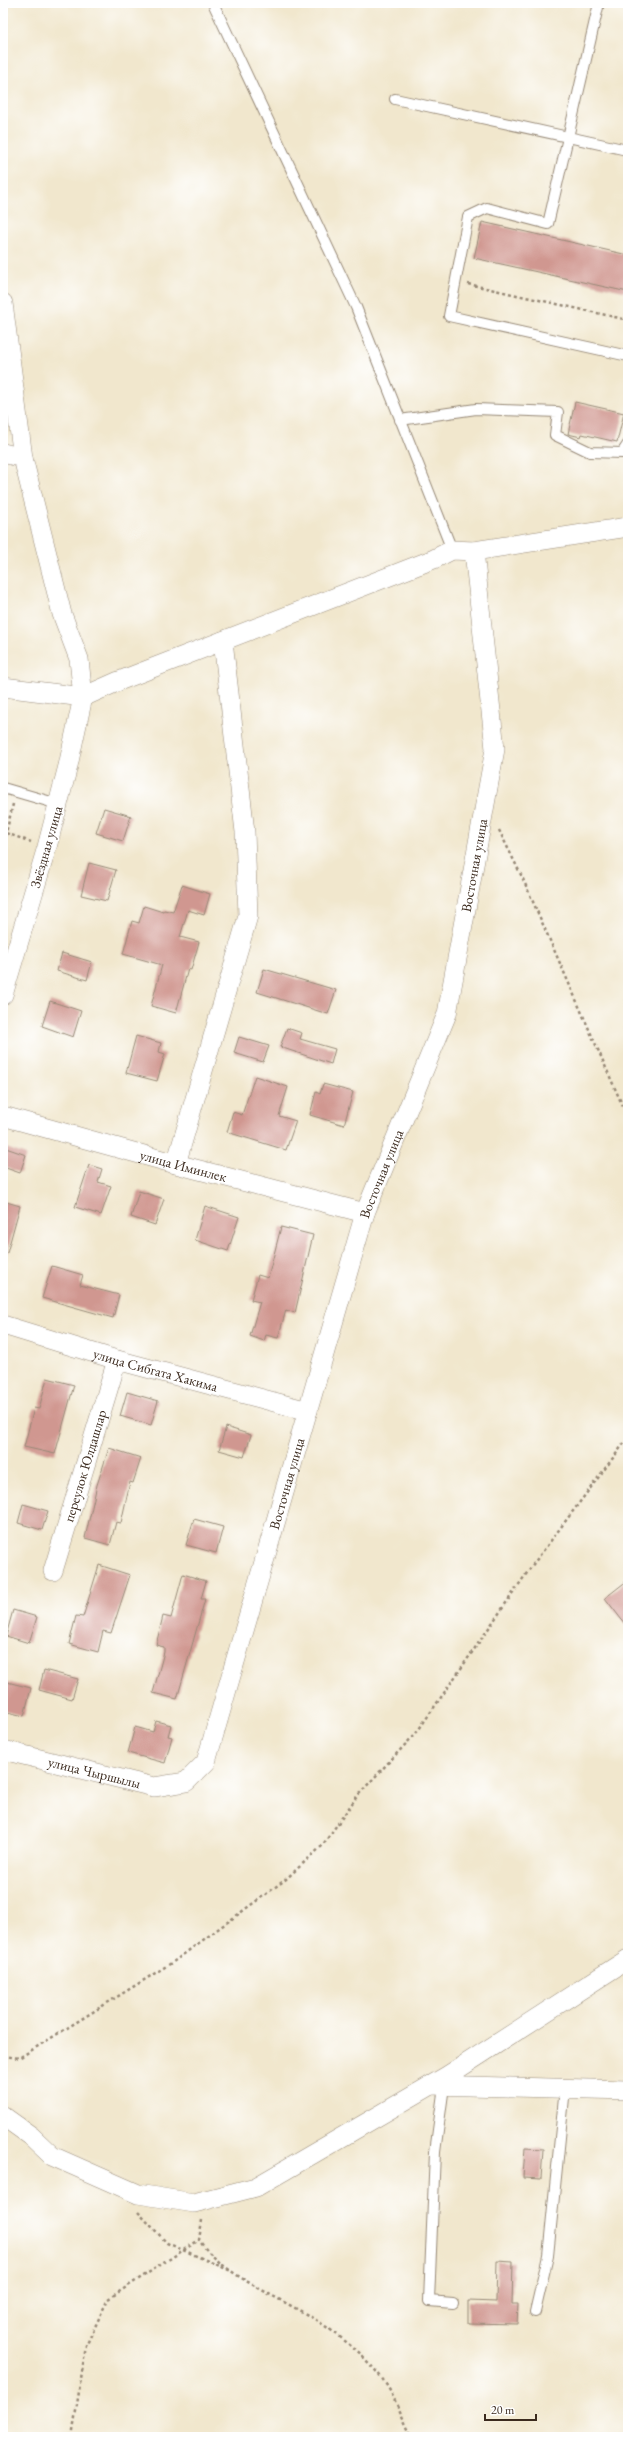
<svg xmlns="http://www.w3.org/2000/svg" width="631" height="2440" viewBox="0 0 631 2440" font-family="'EB Garamond',serif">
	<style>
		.building { fill: #d09790 }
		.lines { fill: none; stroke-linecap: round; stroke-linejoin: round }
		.service-casing { stroke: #968876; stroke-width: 12 }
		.minor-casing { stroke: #968876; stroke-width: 20 }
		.path { stroke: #968876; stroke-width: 2.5; stroke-dasharray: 3 3; stroke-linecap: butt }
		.service { stroke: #fff; stroke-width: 10 }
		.minor { stroke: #fff; stroke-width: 19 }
		.labels { text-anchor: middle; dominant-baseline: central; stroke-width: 3.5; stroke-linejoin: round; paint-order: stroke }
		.street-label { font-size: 14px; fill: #3b2a1e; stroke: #fff }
	</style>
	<rect width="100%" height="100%" fill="#fff"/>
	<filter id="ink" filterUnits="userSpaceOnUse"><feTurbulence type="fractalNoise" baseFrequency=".025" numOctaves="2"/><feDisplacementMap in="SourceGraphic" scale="8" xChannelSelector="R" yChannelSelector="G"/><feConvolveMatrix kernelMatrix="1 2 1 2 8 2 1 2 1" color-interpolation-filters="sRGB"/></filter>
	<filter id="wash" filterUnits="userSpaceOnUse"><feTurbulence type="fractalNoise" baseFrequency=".012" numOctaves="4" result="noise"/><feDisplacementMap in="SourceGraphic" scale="16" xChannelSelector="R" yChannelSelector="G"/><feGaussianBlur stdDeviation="0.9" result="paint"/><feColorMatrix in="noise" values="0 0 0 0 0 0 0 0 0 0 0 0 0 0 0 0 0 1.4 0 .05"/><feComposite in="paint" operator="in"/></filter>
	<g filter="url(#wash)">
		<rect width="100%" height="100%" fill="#f1e7cd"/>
		<g id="blocks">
			<g class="building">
				<polygon points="482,222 628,255 628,292 474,258"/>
				<polygon points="575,402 624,413 617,442 582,434 581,437 568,434"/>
				<polygon points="104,808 131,816 123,841 96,833"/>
				<polygon points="89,863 116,870 107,901 81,895"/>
				<polygon points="182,885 210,894 204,915 188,910 180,937 199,942 191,970 188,969 176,1013 151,1006 162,965 123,954 132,921 139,923 144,906 163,912 164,910 173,912"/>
				<polygon points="62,953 92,962 87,980 57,971"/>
				<polygon points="264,969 336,990 328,1014 257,992"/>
				<polygon points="50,1001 81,1011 73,1037 42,1026"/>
				<polygon points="287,1028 302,1033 300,1039 335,1049 331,1064 280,1047"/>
				<polygon points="136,1036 161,1043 159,1052 165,1054 157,1081 126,1073"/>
				<polygon points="239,1037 269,1046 263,1062 234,1053"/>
				<polygon points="255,1076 288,1087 279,1116 296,1121 286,1150 227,1132 233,1112 242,1115"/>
				<polygon points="323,1084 353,1092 344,1125 310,1115 316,1092 320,1094"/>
				<polygon points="3,1147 26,1155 20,1173 3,1167"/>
				<polygon points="89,1165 102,1169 98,1182 111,1186 101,1215 75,1207"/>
				<polygon points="139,1191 164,1199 155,1225 131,1217"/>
				<polygon points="3,1201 20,1206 7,1253 3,1253"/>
				<polygon points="205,1206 239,1217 228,1251 195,1240"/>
				<polygon points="281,1227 313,1235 295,1313 286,1310 278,1338 266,1335 264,1341 250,1336 260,1302 251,1300 258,1275 268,1278"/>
				<polygon points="52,1266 83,1275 80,1285 119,1295 113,1318 42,1298"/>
				<polygon points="47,1378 74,1385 55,1454 24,1447 34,1408 39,1409"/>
				<polygon points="127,1392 158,1401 151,1425 120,1416"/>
				<polygon points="226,1427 251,1435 244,1457 219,1450"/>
				<polygon points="109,1448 141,1458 133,1483 130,1482 121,1523 116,1522 110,1545 85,1538 97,1485"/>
				<polygon points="23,1504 48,1511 42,1530 18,1523"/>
				<polygon points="194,1519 223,1527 216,1553 186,1545"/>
				<polygon points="99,1565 130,1575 111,1633 103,1631 98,1652 69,1644 76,1616 83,1617"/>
				<polygon points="183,1574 206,1581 201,1599 205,1599 177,1699 153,1693 164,1652 164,1647 156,1645 163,1616 171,1618"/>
				<polygon points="628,1580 628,1628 605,1598"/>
				<polygon points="13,1610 37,1617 29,1643 6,1636"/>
				<polygon points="44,1670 78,1679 72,1699 39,1690"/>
				<polygon points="3,1681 31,1688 24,1716 3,1711"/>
				<polygon points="156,1721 171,1725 168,1736 172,1737 165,1763 128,1753 135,1727 153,1732"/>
				<polygon points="525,2148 543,2149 541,2179 523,2178"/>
				<polygon points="497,2261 513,2262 512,2304 518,2304 517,2324 468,2323 468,2301 496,2302"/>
			</g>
		</g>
	</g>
	<g filter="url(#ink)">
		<use href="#blocks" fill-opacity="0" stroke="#968876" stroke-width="1"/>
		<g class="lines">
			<defs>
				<g id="service">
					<polyline points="213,3 356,307 452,550"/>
					<polyline points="599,3 548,224 487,208 468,217 449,316 628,356"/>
					<polyline points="395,99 627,150"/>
					<polyline points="400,420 476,409 558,412 555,435 590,452 622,453 628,444"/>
					<polyline points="3,788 58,804"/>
					<polyline points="444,2086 435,2152 429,2301 453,2303"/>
					<polyline points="535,2312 548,2256 565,2088"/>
				</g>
				<g id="minor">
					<polyline points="3,303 23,458 62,614 79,659 83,697 68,766 47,847 3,995"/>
					<polyline points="3,453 23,458"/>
					<polyline points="3,687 83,697 119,681 434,559 452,550 474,551 628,527"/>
					<path id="s1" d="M3,1116L176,1164L365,1213"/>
					<polyline points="176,1164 248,916 245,832 223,641"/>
					<path id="s2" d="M3,1325L117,1360L308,1411"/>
					<path id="s3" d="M53,1571L117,1360"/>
					<path id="s4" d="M3,1750L154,1787L186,1782L206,1762L365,1213L447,1014L495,749L474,551"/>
					<polyline points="431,2085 628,2090"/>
					<polyline points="3,2116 31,2136 52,2156 138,2194 194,2203 256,2187 447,2076 628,1959"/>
				</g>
			</defs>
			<use href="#service" class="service-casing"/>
			<use href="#minor" class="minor-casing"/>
			<g class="path">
				<polyline points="468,284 628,320"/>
				<polyline points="13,804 6,833 31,842"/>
				<polyline points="499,830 523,879 628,1118"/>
				<polyline points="3,841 6,833"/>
				<polyline points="3,2056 19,2058 173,1962 285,1880 322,1846 358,1795 417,1732 531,1567 628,1438"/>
				<polyline points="138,2212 167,2243 231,2271"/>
				<path d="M202,2220L199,2240C224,2277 282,2298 319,2322C341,2336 365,2357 381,2377C394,2394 402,2418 412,2437"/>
				<polyline points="72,2437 86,2346 108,2299 199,2240"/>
			</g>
			<use href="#service" class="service"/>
			<use href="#minor" class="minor"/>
		</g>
	</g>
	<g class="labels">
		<g class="street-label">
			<text transform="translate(46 847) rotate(-74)">Звёздная улица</text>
			<text stroke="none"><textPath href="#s4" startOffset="1154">Восточная улица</textPath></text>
			<text stroke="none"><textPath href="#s1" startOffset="187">улица Иминлек</textPath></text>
			<text stroke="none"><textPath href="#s4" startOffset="830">Восточная улица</textPath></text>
			<text stroke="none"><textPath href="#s2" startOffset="159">улица Сибгата Хакима</textPath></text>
			<text stroke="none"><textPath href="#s3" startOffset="110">переулок Юлдашлар</textPath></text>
			<text stroke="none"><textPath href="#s4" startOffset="506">Восточная улица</textPath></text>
			<text stroke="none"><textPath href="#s4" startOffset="94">улица Чыршылы</textPath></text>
		</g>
	</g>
	<rect width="631" height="2440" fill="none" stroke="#fff" stroke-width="16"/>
	<path d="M485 2414v6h51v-6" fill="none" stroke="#3b2a1e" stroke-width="2"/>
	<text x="491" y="2414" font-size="12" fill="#3b2a1e" stroke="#ffffff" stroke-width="3" paint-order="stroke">20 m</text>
</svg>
